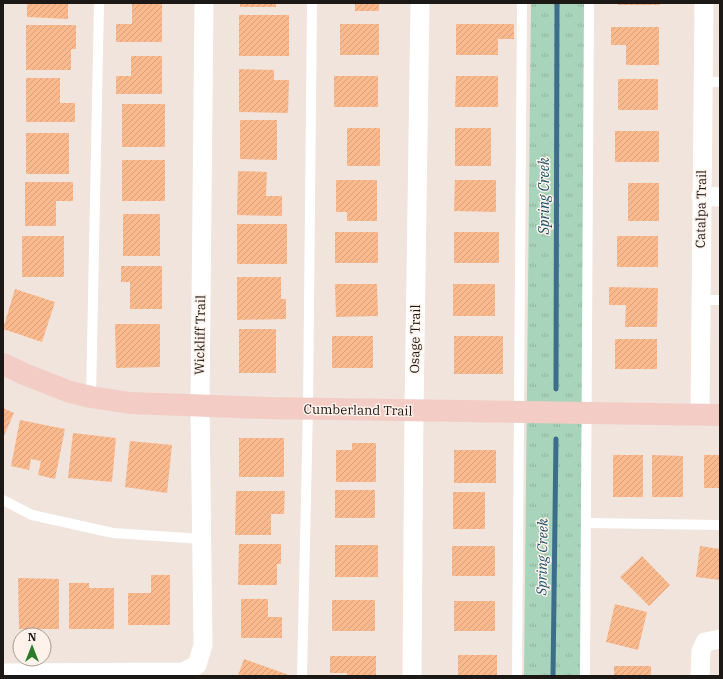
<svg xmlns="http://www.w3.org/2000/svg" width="723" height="679" viewBox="0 0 723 679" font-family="'IBM Plex Serif',serif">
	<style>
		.grass { fill: url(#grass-tufts) }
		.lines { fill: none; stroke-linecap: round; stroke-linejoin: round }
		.stream { stroke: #3c6d8a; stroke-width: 5 }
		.building { fill: url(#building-hatch) }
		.lane { stroke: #fff; stroke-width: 10 }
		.street { stroke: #fff; stroke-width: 19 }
		.secondary { stroke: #f3cdc5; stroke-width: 22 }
		.labels { text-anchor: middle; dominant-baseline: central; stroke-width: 3; stroke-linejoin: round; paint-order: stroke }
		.street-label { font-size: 13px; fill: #1c1816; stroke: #fef2ea }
		.water-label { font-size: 14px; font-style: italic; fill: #124c68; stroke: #fef2ea }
	</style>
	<defs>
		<pattern id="grass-tufts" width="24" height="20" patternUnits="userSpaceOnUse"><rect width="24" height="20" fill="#a8d4bb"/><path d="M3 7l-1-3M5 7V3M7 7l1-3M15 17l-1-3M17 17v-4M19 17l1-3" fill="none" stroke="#90b5a0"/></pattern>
		<pattern id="building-hatch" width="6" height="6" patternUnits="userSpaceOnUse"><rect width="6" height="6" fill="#faba8e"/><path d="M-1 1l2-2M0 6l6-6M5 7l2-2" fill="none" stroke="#d69f7a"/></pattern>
	</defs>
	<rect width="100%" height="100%" fill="#f0e4dc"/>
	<polygon class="grass" points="531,3 586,3 582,676 524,676"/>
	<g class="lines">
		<g class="stream">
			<polyline points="556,389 557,3"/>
			<polyline points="553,676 556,439"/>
		</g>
	</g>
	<g class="building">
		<polygon points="27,3 68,3 68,19 27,17"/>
		<polygon points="132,3 162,3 162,42 116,42 116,24 132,24"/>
		<rect x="240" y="3" width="36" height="4"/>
		<rect x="355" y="3" width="24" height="8"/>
		<rect x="618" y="3" width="42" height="2"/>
		<rect x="239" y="15" width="50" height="41"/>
		<rect x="340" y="24" width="39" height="31"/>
		<polygon points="456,24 514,24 514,39 498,39 498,55 456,55"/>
		<polygon points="26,25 76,25 76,49 71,49 71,70 26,70"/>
		<polygon points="611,27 659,27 659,65 626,65 626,45 611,45"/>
		<polygon points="131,56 162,56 162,94 116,94 116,76 131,76"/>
		<polygon points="239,69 274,70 274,80 289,80 288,113 239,112"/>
		<rect x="334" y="76" width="44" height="31"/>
		<polygon points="456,76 498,76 498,107 455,107"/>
		<polygon points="26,78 60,78 60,103 75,103 75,122 26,122"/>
		<rect x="618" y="79" width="40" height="31"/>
		<rect x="122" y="104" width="43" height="43"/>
		<polygon points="240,120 277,120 277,160 240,159"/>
		<rect x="347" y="128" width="33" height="38"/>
		<rect x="455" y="128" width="36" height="38"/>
		<rect x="615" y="131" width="44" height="31"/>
		<rect x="26" y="133" width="43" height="41"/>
		<rect x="122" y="160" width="43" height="41"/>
		<polygon points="238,171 267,172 266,196 282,196 282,216 237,215"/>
		<polygon points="336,180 377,180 377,221 347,221 347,212 336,212"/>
		<polygon points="455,180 496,180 496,212 454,211"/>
		<polygon points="25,182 73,182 73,201 56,201 56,226 25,226"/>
		<rect x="628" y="183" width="31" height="38"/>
		<rect x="123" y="214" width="37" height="42"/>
		<rect x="237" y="224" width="50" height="40"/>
		<rect x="335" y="232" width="43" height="31"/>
		<rect x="454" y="232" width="45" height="31"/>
		<rect x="22" y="236" width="42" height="41"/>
		<rect x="617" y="236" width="41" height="31"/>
		<polygon points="121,266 162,266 162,309 130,309 130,282 121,282"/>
		<polygon points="237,277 281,277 281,299 286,299 286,319 237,320"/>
		<polygon points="335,284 377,284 378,316 336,317"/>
		<rect x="453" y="284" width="42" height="32"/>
		<polygon points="609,287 658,288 657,327 625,327 626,305 609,305"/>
		<polygon points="15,289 55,302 42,342 3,329"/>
		<polygon points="115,324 160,324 160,367 116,368"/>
		<rect x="239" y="329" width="37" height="44"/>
		<rect x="332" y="336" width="41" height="32"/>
		<rect x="454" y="336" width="49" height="38"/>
		<rect x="615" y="339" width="42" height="30"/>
		<polygon points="3,408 14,413 3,438"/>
		<polygon points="20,420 65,429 55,479 38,475 41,461 31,459 29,470 11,466"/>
		<polygon points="73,433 116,438 112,482 68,478"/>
		<rect x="239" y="438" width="45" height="39"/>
		<polygon points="130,441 172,445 167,493 125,487"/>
		<polygon points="352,443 376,443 376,482 336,482 336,450 352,450"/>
		<rect x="454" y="450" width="42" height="33"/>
		<rect x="613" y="455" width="30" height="42"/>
		<polygon points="652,455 683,456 683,497 652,497"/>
		<rect x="704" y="455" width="16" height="33"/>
		<rect x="335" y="490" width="40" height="28"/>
		<polygon points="236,491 285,491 284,514 271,514 271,535 235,535"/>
		<rect x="453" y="492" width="32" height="37"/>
		<polygon points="239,544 281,544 281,564 277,564 277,585 238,585"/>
		<rect x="335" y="545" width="43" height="32"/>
		<rect x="452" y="546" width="43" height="30"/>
		<polygon points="700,546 720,549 720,580 696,577"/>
		<polygon points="642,556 670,585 649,606 620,577"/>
		<polygon points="151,575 170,575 170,625 128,625 128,593 151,593"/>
		<polygon points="18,578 59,579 59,629 19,629"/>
		<polygon points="69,583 89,583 89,588 114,588 114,629 69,629"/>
		<polygon points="241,599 268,599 268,617 282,617 282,638 241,638"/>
		<rect x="332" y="600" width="43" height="31"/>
		<rect x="454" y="601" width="41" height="30"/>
		<polygon points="615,604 647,612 638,650 606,642"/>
		<rect x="458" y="655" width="39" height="21"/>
		<polygon points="330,656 376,656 376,676 347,676 347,673 330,673"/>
		<polygon points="244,659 289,675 288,676 238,676"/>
		<rect x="614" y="666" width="37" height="10"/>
	</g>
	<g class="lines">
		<g class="lane">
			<polyline points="703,82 720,82"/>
			<polyline points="701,300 720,300"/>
			<polyline points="91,397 99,3"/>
			<polyline points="3,500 32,515 113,533 202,539"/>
			<polyline points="586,523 720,525"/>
			<polyline points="302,676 308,408 312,3"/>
			<polyline points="517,676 522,3"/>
			<polyline points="585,676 589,3"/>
		</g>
		<g class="street">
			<polyline points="701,196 720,197"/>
			<polyline points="700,415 704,3"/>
			<polyline points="3,673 183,672 197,665 203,645 200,405 204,3"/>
			<polyline points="412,676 414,411 420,3"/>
			<polyline points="700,676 701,651 705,642 720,639"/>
		</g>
		<polyline class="secondary" points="3,364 24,374 70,392 91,397 130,403 266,408 720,415"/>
	</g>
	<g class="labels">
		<g class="street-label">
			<text transform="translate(701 209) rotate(-89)">Catalpa Trail</text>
			<text transform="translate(200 335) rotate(-89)">Wickliff Trail</text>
			<text transform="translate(415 339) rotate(-89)">Osage Trail</text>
			<text transform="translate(358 410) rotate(1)">Cumberland Trail</text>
		</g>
		<g class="water-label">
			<text transform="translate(544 196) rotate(-90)">Spring Creek</text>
			<text transform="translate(542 557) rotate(-89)">Spring Creek</text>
		</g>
	</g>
	<rect width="723" height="679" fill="none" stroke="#1c1816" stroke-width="8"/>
	<g transform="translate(32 647)"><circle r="19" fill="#fef2ea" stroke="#a49b95"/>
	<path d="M0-3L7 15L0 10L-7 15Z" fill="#2b7c26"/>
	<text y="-6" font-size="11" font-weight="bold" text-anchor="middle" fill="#1c1816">N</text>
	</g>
</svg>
